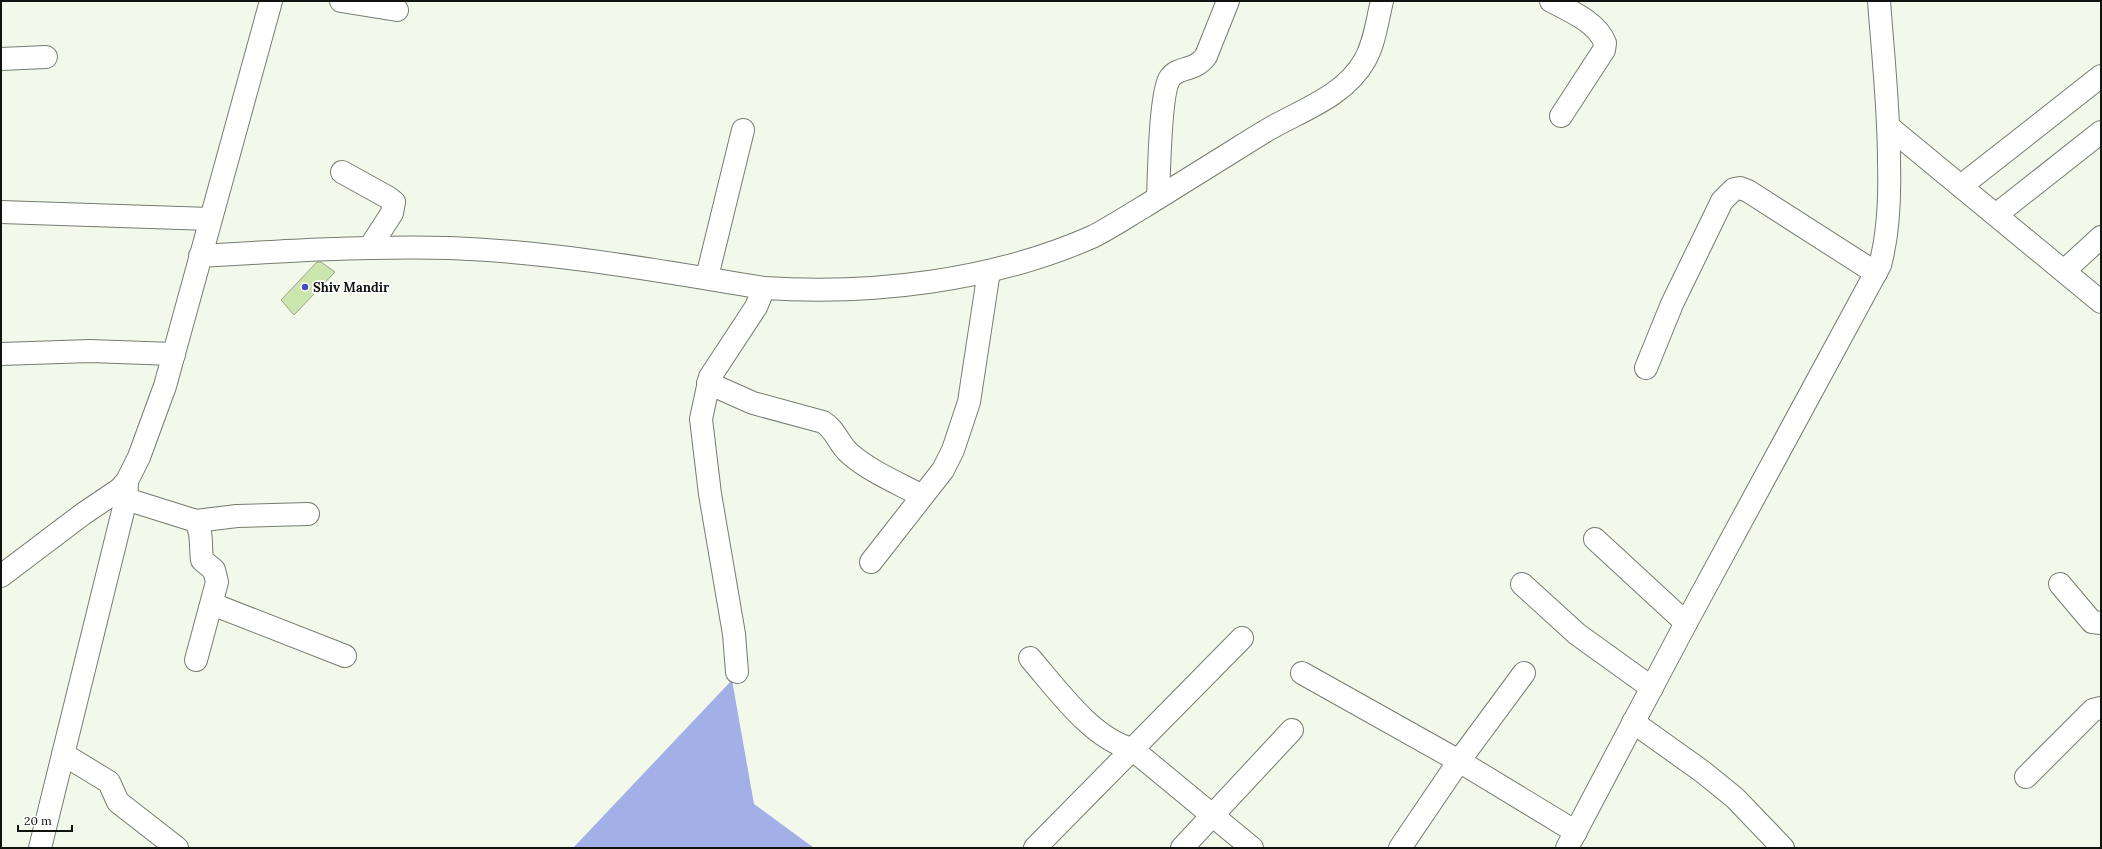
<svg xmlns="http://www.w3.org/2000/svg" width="2102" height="849" viewBox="0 0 2102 849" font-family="Lora,serif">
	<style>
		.forest { fill: #a3afe7 }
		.building { fill: #cbe6ac; stroke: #9ca296 }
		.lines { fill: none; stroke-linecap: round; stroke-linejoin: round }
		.minor-casing { stroke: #767c70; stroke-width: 24 }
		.tertiary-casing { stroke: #767c70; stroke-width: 24 }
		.minor { stroke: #fff; stroke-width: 22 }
		.tertiary { stroke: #fff; stroke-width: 22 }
		.poi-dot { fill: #444abf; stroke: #fff; stroke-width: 1.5 }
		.labels { text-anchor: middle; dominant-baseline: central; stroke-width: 3.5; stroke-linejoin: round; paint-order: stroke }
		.poi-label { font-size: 13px; font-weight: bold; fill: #11130e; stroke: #fff; text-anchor: start }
	</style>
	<rect width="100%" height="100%" fill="#f2f9eb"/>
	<polygon class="forest" points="732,680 754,804 814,848 573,848"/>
	<polygon class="building" points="317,262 321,262 335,272 294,315 281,300"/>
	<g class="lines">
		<defs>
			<g id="minor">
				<polyline points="341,1 397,10"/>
				<path d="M1551,1C1570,11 1597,22 1605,43L1604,50L1561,116"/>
				<polyline points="1,59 46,57"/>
				<polyline points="1889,127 2101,302"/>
				<polyline points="342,172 389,198 394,202 392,213 370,247"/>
				<polyline points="1961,186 2101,76"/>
				<path d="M1158,198C1159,176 1160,92 1170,78C1178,66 1195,72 1206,56L1228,1"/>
				<polyline points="1,212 210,219"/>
				<polyline points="1997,214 2101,132"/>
				<path d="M200,256C284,251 367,246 450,248C556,252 660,271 764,288C873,295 992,281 1092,237C1110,228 1128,216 1145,206C1175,187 1205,169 1235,150C1246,143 1257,136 1269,129C1302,110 1345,96 1365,60C1375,42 1377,21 1382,1"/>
				<polyline points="2064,271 2101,237"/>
				<polyline points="707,277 743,130"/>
				<polyline points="1,354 90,351 174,354"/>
				<polyline points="1646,368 1672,304 1722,201 1734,189 1740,188 1748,191 1876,273"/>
				<path d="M708,383L753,403L823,422C835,429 839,444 849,453C869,471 898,483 922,496"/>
				<path d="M127,484L126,499L196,521C203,534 200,546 202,560L214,570L217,582L196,660"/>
				<polyline points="196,521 237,516 308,514"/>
				<polyline points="1595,539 1686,623"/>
				<polyline points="871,562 943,470 953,450 969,402 989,271"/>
				<polyline points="1,576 83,514 120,489 127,481 139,457 165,386 271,1"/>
				<polyline points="1522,584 1577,634 1652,688"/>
				<polyline points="2060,584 2092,622 2101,623"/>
				<polyline points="212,604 345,656"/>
				<path d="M1030,658C1057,689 1091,738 1132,749L1252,848"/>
				<polyline points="737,672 734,634 710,494 701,419 710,377 756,307 764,288"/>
				<polyline points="1302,673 1459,761 1576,832"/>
				<polyline points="1633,722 1703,772 1735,798 1783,848"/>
				<polyline points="63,754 109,782 118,802 177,848"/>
				<polyline points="2026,777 2093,710 2101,708"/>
				<polyline points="40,848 126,499"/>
				<polyline points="1035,848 1242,638"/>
				<polyline points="1182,848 1292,730"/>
				<polyline points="1400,848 1459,761 1524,673"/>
			</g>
			<path id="tertiary" d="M1567,848L1686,623L1880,265C1889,232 1890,197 1889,162C1889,109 1883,55 1879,1"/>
		</defs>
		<use href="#minor" class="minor-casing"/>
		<use href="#tertiary" class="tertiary-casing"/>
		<use href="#minor" class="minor"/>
		<use href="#tertiary" class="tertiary"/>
	</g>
	<circle class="poi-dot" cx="305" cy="287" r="4"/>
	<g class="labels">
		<g class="poi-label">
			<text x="313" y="287">Shiv Mandir</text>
		</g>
	</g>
	<rect width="2102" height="849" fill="none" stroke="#11130e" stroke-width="4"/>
	<path d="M18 825v6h54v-6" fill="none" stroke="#11130e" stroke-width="2"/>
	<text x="24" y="825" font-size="12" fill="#11130e" stroke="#ffffff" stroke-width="3" paint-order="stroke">20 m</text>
</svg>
